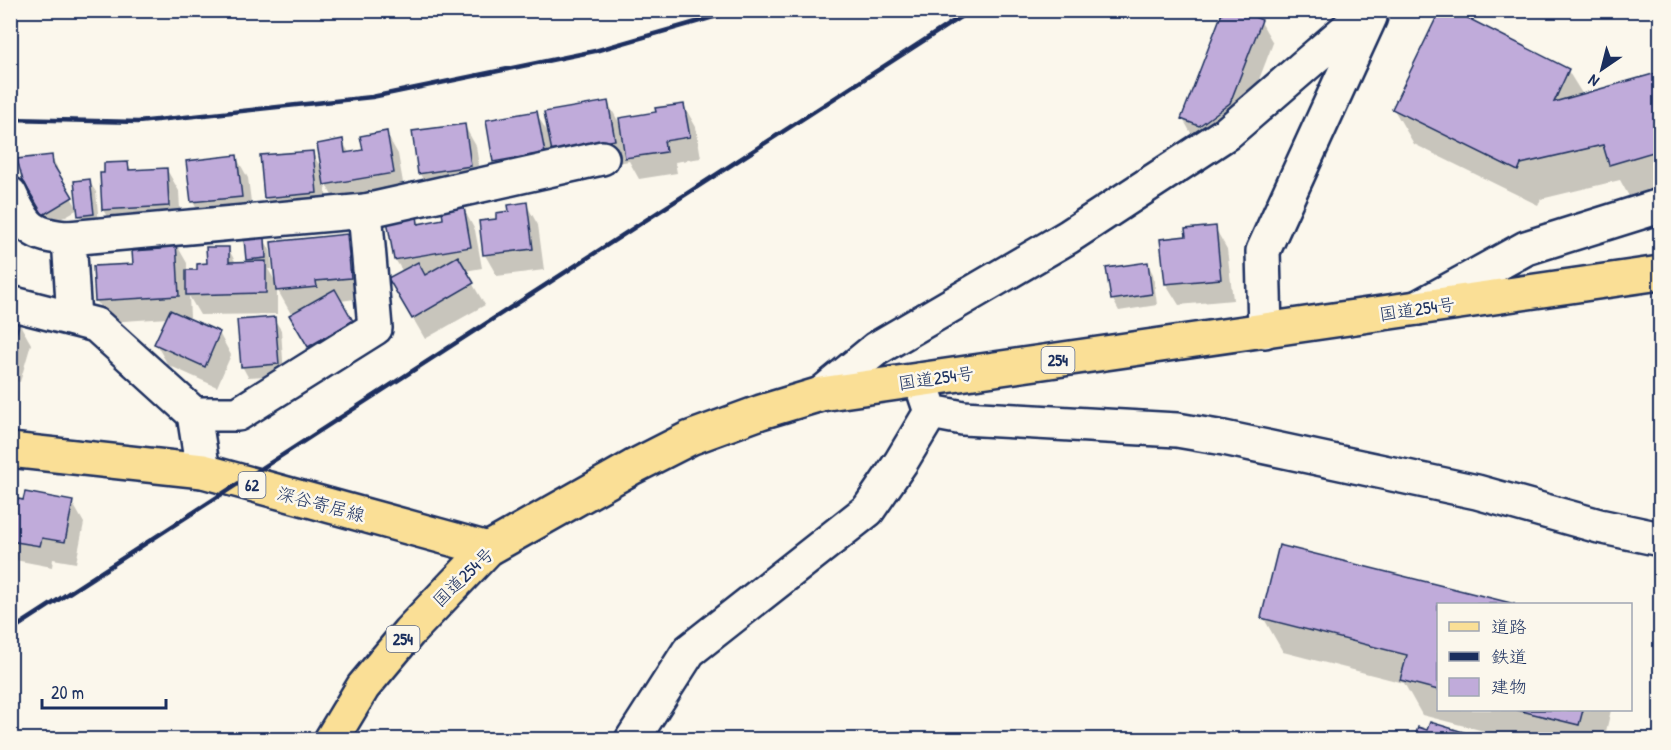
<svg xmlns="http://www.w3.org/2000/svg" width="1671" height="750" viewBox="0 0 1671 750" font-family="'Patrick Hand','Klee One',sans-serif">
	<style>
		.shadow { fill: #0003 }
		.building { fill: #c0abda; stroke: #1b2f5e; stroke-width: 1.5 }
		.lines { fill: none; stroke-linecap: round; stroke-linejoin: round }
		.minor-casing { stroke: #1b2f5e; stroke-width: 38 }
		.major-casing { stroke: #1b2f5e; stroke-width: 38 }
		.highway-casing { stroke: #1b2f5e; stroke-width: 38 }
		.minor { stroke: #fbf7ec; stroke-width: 33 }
		.major { stroke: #fadf96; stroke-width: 33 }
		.highway { stroke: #fadf96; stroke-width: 33 }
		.rail { stroke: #1b2f5e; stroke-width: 4.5 }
		.labels { text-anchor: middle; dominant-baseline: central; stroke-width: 5; stroke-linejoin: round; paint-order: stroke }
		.shield { fill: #fbf7ec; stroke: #5e6b89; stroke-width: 1.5 }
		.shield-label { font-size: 16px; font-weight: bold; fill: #1b2f5e }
		.street-label { font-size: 18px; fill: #1b2f5e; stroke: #fbf7ec }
	</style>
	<rect width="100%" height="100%" fill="#fbf7ec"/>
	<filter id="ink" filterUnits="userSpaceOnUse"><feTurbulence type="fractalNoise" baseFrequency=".0167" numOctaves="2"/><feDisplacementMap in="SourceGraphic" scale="12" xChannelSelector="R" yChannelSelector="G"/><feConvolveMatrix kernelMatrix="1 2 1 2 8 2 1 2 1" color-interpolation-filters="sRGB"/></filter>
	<g filter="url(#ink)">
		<g class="shadow">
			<polygon points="1449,10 1568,71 1583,95 1660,74 1660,191 1631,200 1620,180 1541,199 1538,205 1414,144 1393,108"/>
			<polygon points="1261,22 1273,43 1242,124 1195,140 1183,119"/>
			<polygon points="608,103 621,126 684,106 696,127 701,158 675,162 677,173 639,179 629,161 566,172 551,147 556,174 507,183 495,162 488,121 536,113 551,138"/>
			<polygon points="464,125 476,146 482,187 432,195 420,174"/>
			<polygon points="386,133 398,154 405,194 338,206 325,183 328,214 278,219 266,198 312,152 323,172 342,141 350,154 365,152"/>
			<polygon points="51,157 57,167 58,176 78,209 50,225 25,181"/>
			<polygon points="236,157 248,178 253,218 205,223 193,202"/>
			<polygon points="128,163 132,172 167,170 179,191 181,227 116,231 103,210"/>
			<polygon points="89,181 96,192 99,224 85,226 79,215"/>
			<polygon points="526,204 538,225 544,270 497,276 485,255 498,220"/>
			<polygon points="463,208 475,230 482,268 465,271 485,305 425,339 390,279 403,272 395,259 416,217 421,225 445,221"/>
			<polygon points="1215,228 1227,249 1233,300 1179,305 1166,284 1162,240 1188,238"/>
			<polygon points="346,235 358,257 363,298 340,301 364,342 322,367 291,316 299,311 290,312 277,289 277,314 200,315 189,296 190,317 183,317 219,333 231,355 217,387 168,365 156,344 168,318 109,322 96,300 134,265 163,251 175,242 187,263 187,272 199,272 228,248 236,263 249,263 247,259 264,239 270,250 272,269 268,269 277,284"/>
			<polygon points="1147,263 1153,274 1157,305 1119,311 1113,300 1107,269"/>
			<polygon points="274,319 281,330 284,375 248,377 242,366"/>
			<polygon points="10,320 19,323 31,344 20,382 10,380"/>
			<polygon points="10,499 24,501 72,502 84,523 76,563 53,559 52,567 10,559"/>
			<polygon points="1280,547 1509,604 1438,604 1438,710 1611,710 1604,740 1519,740 1422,715 1404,683 1283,652 1263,617"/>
		</g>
		<g class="building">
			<polygon points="1223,10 1237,10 1262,20 1230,103 1199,126 1181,119"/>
			<polygon points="1440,10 1452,10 1569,69 1554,102 1660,72 1660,150 1609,165 1603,145 1521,164 1518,171 1392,109"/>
			<polygon points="608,101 615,140 552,152 544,112"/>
			<polygon points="684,104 690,137 664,141 666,152 625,158 619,118 656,112 655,108"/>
			<polygon points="537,111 545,153 493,162 486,120"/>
			<polygon points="465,124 471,166 418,174 412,131"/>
			<polygon points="387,131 394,173 324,185 317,144 343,139 345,153 363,150 360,136"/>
			<polygon points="313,151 317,193 264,198 260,155"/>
			<polygon points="52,155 53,164 73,197 43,215 23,181 17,159"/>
			<polygon points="237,155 242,197 191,202 186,161"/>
			<polygon points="128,162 129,170 167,168 169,206 102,210 100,173 104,173 104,163"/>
			<polygon points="90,179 94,214 78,216 74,181"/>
			<polygon points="527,202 533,249 483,255 479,221 496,219 496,213 509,211 508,205"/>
			<polygon points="464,207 471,247 394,260 387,220 417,215 418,224 443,219 442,210"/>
			<polygon points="1216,226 1221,279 1165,284 1160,239 1186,236 1185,229"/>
			<polygon points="347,234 351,278 316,281 317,287 276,291 271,242"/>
			<polygon points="265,238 266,258 246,260 244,239"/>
			<polygon points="176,240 179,296 95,301 93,266 133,264 132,251 161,249 161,241"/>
			<polygon points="206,247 229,247 229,262 266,261 266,293 186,295 186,270 197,270 197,264 207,263"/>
			<polygon points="458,256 474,283 412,319 388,278 418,262 425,275"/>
			<polygon points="1148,262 1152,294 1111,300 1106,268"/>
			<polygon points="335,289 353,321 308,347 289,315"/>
			<polygon points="170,310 220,332 205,367 154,344"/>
			<polygon points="275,317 279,364 241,367 237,320"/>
			<polygon points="10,319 20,321 10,355"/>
			<polygon points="25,492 73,501 65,542 42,538 40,546 10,541 10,497 23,500"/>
			<polygon points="1279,545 1515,604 1438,604 1438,690 1400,680 1407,655 1261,618"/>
			<polygon points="1517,710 1583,710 1579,725"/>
			<polygon points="1430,722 1480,737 1479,740 1414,740 1418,727 1427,730"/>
		</g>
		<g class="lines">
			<defs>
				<g id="minor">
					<path d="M10,194C25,227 32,236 69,238"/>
					<polyline points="365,211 602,158"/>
					<polyline points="10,303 96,325 194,414 203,471"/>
					<polyline points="1417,308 1526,248 1660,206"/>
					<polyline points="74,319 69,238 365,211 375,328 238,414 194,414"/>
					<polyline points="1265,331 1263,251 1370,17"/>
					<polyline points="920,380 931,412 963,418 1177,430 1224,438 1477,492 1599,526 1660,539"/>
					<polyline points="821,394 876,349 1068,237 1227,133 1369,10"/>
					<polyline points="632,740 689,651 868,510 901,462 931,412"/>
				</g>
				<polyline id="major" points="10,450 203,471 488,549"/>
				<polyline id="highway" points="331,740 363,687 409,632 488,549 633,467 690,438 761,412 821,394 1660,273"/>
			</defs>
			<use href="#minor" class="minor-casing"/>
			<use href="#major" class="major-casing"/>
			<use href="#highway" class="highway-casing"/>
			<use href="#minor" class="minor"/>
			<use href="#major" class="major"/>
			<use href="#highway" class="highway"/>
			<g class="rail">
				<polyline points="10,119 138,122 372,97 595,51 738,10"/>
				<polyline points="10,631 971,10"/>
			</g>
		</g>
	</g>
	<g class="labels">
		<g class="shield">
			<rect x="1041.5" y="347" width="33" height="26" rx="4.5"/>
			<rect x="238.5" y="472" width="27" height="26" rx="4.5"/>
			<rect x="386.5" y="626" width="33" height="26" rx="4.5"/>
		</g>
		<g class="shield-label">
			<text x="1058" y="360">254</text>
			<text x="252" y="485">62</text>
			<text x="403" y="639">254</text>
		</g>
		<g class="street-label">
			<text transform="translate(1417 309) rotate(-8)">国道254号</text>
			<text transform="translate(936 378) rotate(-8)">国道254号</text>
			<text transform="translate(321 504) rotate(15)">深谷寄居線</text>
			<text transform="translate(463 577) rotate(-44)">国道254号</text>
		</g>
	</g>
	<rect width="1671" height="750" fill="none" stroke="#fbf7ec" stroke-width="36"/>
	<rect x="18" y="18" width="1635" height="714" fill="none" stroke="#1b2f5e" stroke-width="2" filter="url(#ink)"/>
	<rect x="1437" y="603" width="195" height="108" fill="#fbf7ec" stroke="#a1a7b3" stroke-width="1.5"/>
	<rect x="1449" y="622" width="30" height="9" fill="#fadf96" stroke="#a1a7b3" stroke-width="1.5"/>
	<text x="1491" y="633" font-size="18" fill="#1b2f5e">道路</text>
	<rect x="1449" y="652" width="30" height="9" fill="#1b2f5e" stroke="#a1a7b3" stroke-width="1.5"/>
	<text x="1491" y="663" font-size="18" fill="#1b2f5e">鉄道</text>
	<rect x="1449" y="678" width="30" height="18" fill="#c0abda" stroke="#a1a7b3" stroke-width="1.5"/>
	<text x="1491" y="693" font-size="18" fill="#1b2f5e">建物</text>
	<g transform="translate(1602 69) rotate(215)" stroke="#fbf7ec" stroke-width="4.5" paint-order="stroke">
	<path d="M0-4.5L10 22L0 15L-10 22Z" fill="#1b2f5e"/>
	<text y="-9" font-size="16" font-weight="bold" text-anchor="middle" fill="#1b2f5e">N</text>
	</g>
	<path d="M42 699v9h124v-9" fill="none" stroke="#1b2f5e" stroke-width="3"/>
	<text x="51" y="699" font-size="18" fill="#1b2f5e" stroke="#fbf7ec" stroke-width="4.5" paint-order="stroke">20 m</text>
</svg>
